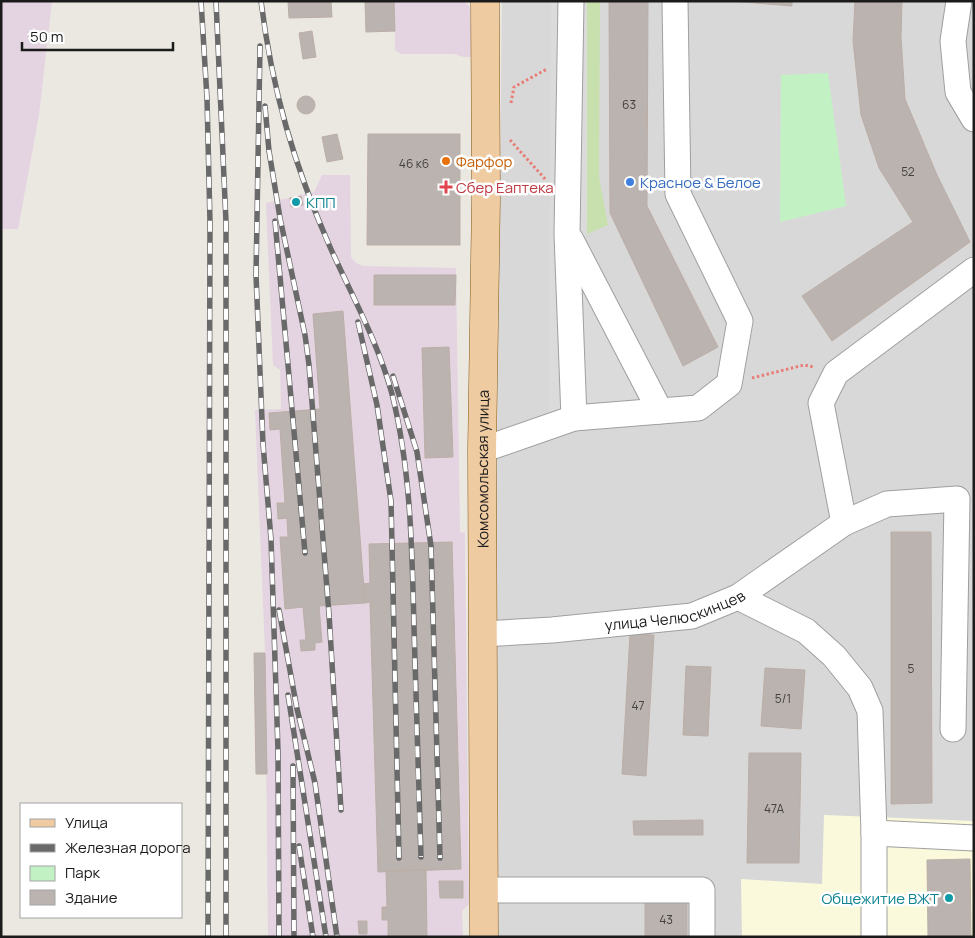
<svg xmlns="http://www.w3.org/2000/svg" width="975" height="938" viewBox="0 0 975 938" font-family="Manrope,sans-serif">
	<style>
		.residential { fill: #d9d8d8 }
		.industrial { fill: #e4d4e1 }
		.education { fill: #faf9dc }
		.grass { fill: #c8e0ad }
		.park { fill: #c2f1c4 }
		.parking { fill: #dbdbdb }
		.building { fill: #bbb3af; stroke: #bbaea6 }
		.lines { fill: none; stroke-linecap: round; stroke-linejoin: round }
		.minor-casing { stroke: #9f9f9f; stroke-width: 27 }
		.major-casing { stroke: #805711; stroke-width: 29 }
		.path { stroke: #e87d76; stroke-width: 3; stroke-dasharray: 2.5 2.5; stroke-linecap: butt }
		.minor { stroke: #fff; stroke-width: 25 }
		.major { stroke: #efcba2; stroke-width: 28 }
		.rail-casing { stroke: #696969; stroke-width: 5.5 }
		.rail { stroke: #fff; stroke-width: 4; stroke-dasharray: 11; stroke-linecap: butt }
		.food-dot { fill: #e8710a; stroke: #fff; stroke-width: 2 }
		.shop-dot { fill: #3f7fe0; stroke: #fff; stroke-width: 2 }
		.health-dot { fill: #e0444e; stroke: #fff; stroke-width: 2 }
		.culture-dot { fill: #0f9aa8; stroke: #fff; stroke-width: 2 }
		.labels { text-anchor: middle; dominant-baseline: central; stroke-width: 5; stroke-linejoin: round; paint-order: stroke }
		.number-label { font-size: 12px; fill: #434140 }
		.food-label { font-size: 15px; fill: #c56008; stroke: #fff; text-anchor: start }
		.shop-label { font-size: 15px; fill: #366cbe; stroke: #fff; text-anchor: start }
		.health-label { font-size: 15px; fill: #be3a42; stroke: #fff; text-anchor: start }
		.culture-label { font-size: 15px; fill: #0d838f; stroke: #fff; text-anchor: start }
		.street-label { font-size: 15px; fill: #1b1b1b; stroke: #fff }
	</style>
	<rect width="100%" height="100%" fill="#ebe8e2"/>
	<polygon class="residential" points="502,1 974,1 974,937 495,937 492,876"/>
	<g class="industrial">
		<polygon points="1,1 52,1 39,115 18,229 1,229"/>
		<polygon points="365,1 464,1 470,7 472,57 463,57 455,54 401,54 395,50 395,32 366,32"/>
		<polygon points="322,175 350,175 351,257 356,263 363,266 456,268 460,533 465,532 469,904 462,911 463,937 268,937 265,653 255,410 281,409 280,370 273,365 266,203 314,192"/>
	</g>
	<polygon class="education" points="824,815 974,821 974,937 742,937 741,879 822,884"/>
	<polygon class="grass" points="587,1 600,1 599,177 608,225 587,234"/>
	<polygon class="park" points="828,73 846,206 780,222 781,75"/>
	<polygon class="parking" points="551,1 587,1 587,234 583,237 661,406 549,431"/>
	<g class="building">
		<polygon points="288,1 331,1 332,17 289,18"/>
		<polygon points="365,1 394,1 395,31 366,32"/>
		<polygon points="609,1 648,1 647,206 718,347 683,366 610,213"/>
		<polygon points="731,1 792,1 792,6"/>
		<polygon points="855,1 902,1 901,37 905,99 937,175 970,242 832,341 802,296 913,222 879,168 861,115 853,41"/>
		<polygon points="312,31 316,57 303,59 299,33"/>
		<circle cx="306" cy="105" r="9"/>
		<polygon points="337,134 343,159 327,162 322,137"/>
		<polygon points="368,134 460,134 460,245 367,245"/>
		<polygon points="301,196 303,205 291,207 290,198"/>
		<polygon points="374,275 456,275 455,305 374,305"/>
		<polygon points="343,311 365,603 319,606 322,642 315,643 315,650 301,651 300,640 306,640 303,607 285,609 280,537 288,537 287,518 278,519 277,503 285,503 280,429 270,430 269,413 320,409 313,314"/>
		<polygon points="449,347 453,457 425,458 422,348"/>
		<polygon points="891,532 931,532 932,803 891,804"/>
		<polygon points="452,542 461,869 378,872 370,602 365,603 363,584 370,583 369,544"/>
		<polygon points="630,634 654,635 646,776 622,774"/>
		<polygon points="254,653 265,653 267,774 256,774"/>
		<polygon points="686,666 711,667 708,736 683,735"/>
		<polygon points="765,668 805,670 801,729 761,726"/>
		<polygon points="749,753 801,753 799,863 747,863"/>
		<polygon points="703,820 703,835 634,835 633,821"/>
		<polygon points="970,859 971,937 928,937 927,860"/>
		<polygon points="426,870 427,937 388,937 388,920 382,920 382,907 387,907 386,871"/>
		<polygon points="439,881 463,881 463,898 440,898"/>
		<rect x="645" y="901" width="42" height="36"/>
		<polygon points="358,921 367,921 367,934 359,934"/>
	</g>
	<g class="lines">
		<defs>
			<g id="minor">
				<polyline points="571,1 567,234 574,418"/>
				<polyline points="959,1 953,41 958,92 974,119"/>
				<polyline points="571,240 660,411"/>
				<polyline points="482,450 574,418 698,408 729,384 740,321 678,194 675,1"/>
				<polyline points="844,523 821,403 836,373 974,270"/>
				<polyline points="738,597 806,631 834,656 860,688 870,711 874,833"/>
				<path id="s1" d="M482,634L552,630L692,616L738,597L844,523L887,504L957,499L953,729"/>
				<polyline points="483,890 702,890 702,937"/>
				<polyline points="874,937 874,833 974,838"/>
			</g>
			<g id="major">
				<path id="s2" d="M484,937L482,450L486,199L485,1"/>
			</g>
		</defs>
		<use href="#minor" class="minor-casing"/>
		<use href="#major" class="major-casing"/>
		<g class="path">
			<polyline points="511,103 514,87 547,69"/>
			<polyline points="510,140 546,180"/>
			<polyline points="752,378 804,365 814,367"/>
		</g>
		<use href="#minor" class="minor"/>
		<use href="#major" class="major"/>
		<defs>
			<g id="rail">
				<polyline points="201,1 207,98 210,222 208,937"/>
				<polyline points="216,1 226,222 226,937"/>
				<path d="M261,1C272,90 294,165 330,247C352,296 378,342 392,394C411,470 412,549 414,627C416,704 418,781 421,857"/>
				<polyline points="260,46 256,275 263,444 271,539 278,751 279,937"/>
				<polyline points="265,106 269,151 280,218 305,335 309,365 329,614 341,810"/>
				<polyline points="275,221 305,553"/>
				<polyline points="358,322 377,405 391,501 399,858"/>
				<polyline points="393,376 417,452 431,546 440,858"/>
				<polyline points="279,610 297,709 315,783 337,937"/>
				<polyline points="288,695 326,937"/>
				<polyline points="293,766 294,937"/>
				<polyline points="299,846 313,937"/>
			</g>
		</defs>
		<use href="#rail" class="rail-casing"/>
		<use href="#rail" class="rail"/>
	</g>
	<circle class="food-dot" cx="446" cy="161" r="5"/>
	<circle class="shop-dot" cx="630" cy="182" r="5"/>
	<path class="health-dot" d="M443.5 179.5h5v5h5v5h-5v5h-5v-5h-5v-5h5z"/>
	<g class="culture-dot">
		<circle cx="296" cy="202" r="5"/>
		<circle cx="949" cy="898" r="5"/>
	</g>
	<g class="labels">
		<g class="number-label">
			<text x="629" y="104">63</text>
			<text x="414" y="163">46 к6</text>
			<text x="908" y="171">52</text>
			<text x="911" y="668">5</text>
			<text x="783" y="698">5/1</text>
			<text x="638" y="705">47</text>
			<text x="774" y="808">47А</text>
			<text x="666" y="919">43</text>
		</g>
		<g class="food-label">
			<text x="456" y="161">Фарфор</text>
		</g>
		<g class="shop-label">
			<text x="640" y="182">Красное &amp; Белое</text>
		</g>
		<g class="health-label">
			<text x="456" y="187">Сбер Еаптека</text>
		</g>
		<g class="culture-label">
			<text x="306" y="202">КПП</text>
			<text x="939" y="898" text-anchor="end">Общежитие ВЖТ</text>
		</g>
		<g class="street-label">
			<text stroke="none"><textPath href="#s2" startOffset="468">Комсомольская улица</textPath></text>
			<text stroke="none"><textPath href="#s1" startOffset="195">улица Челюскинцев</textPath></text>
		</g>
	</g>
	<rect width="975" height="938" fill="none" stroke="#1b1b1b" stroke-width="5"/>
	<rect x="20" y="803" width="162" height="115" fill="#ffffff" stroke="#a4a4a4"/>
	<rect x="30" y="819" width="25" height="8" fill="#efcba2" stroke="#a4a4a4"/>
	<text x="65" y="828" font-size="15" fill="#1b1b1b">Улица</text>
	<rect x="30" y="844" width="25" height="8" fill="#696969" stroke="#a4a4a4"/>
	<text x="65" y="853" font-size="15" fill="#1b1b1b">Железная дорога</text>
	<rect x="30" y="866" width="25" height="15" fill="#c2f1c4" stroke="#a4a4a4"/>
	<text x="65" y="878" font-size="15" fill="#1b1b1b">Парк</text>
	<rect x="30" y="890" width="25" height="15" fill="#bbb3af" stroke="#a4a4a4"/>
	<text x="65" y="903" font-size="15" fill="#1b1b1b">Здание</text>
	<path d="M22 42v8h151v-8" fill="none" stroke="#1b1b1b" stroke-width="2.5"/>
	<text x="30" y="42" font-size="15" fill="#1b1b1b" stroke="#ffffff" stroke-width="4" paint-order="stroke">50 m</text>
</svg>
